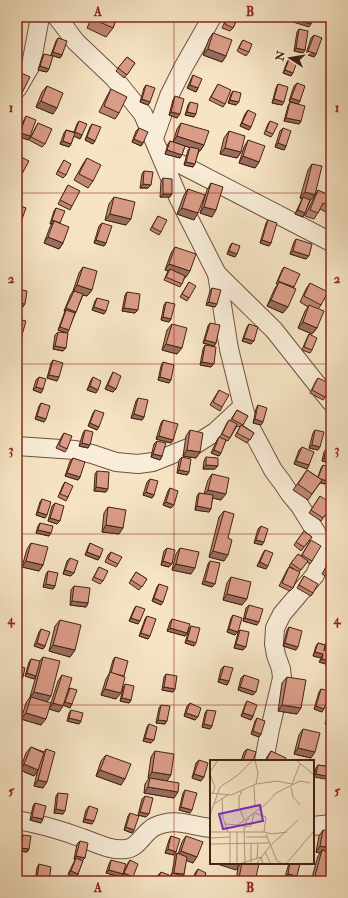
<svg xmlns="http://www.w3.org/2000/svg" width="348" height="898" viewBox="0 0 348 898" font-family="'IM FELL Double Pica',serif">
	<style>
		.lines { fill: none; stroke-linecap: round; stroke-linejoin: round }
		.minor-casing { stroke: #705240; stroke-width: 20 }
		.minor { stroke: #f9edd9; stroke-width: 18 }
		.wall { fill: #bb8673; stroke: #442214 }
		.shaded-wall { fill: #996d5e; stroke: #442214 }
		.building { fill: #da9c86; stroke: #442214 }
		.grid { fill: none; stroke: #8f2418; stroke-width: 1; stroke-opacity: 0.55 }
		.inset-road { fill: none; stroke: #af967e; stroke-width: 1 }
		.view { fill: #7b2cbf; fill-opacity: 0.15; stroke: #7b2cbf; stroke-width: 2 }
		.inset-edge { fill: none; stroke: #442214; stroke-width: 2 }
		.neatline { fill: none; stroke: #8f2418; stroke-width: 1.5 }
		.grid-label { font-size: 13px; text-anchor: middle; font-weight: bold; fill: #8f2418 }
	</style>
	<rect width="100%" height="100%" fill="#f6e4c4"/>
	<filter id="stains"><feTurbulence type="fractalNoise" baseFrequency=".005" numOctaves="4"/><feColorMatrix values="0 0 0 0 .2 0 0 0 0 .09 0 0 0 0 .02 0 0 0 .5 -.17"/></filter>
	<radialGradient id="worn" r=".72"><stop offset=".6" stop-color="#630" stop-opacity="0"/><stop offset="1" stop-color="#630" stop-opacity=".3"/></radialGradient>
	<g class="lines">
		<defs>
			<g id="minor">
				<polyline points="57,17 76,42 114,78 143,114 179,199 217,274 229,349 243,406 248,423 273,470 282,482 290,494 300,506 316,532 321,545 321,561 315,575 282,614 275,628 274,644 276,655 281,669 282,678 270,729 264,761"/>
				<polyline points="17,89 31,65 40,17"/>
				<polyline points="154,138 169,96 184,66 212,17"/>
				<polyline points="161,154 331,242"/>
				<polyline points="217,274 274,330 331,402"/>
				<polyline points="17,446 75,450 92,454 116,462 138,464 153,462 193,446 215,432 243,406"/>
				<path d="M17,820C39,824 61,830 82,838C97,843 110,851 126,849C138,848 144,832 154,827C175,817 190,826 211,828"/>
				<polyline points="313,826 331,824"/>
			</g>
		</defs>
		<use href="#minor" class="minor-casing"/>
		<use href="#minor" class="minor"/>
	</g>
	<g class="wall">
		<polygon points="92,17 117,17 113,28 106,37 87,28"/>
		<polygon points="227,17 238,17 233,28 230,31 222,28"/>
		<polygon points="299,29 305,50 303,53 294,51 297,32"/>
		<polygon points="213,33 226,56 222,62 203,55 209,39"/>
		<polygon points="314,35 316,54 314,57 306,54 311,38"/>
		<polygon points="58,38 62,55 60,58 51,55 56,41"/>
		<polygon points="243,40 249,52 246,56 237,51 241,43"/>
		<polygon points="44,54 47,72 38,70 42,57"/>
		<polygon points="127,57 135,63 124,78 116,71"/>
		<polygon points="289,59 291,76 283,73 287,62"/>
		<polygon points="17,71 22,93 18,99 17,99"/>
		<polygon points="193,75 198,88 196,92 187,88 191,79"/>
		<polygon points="297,83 300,101 298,104 289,101 294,86"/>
		<polygon points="218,84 225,104 223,107 209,100"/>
		<polygon points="278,84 282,105 272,103 276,88"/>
		<polygon points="146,85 150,102 148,105 140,102 144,88"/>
		<polygon points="47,86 53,114 36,107 42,92"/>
		<polygon points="111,89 119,113 115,119 99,112 107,96"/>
		<polygon points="233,91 236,105 228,103 231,94"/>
		<polygon points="175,96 177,118 169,115 173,100"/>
		<polygon points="190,102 194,117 185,115 188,105"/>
		<polygon points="290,102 301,121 299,124 284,121 288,106"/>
		<polygon points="248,110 249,130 240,126 245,114"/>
		<polygon points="26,116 28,140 18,136 24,120"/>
		<polygon points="79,121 82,135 80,139 74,136 71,144 69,147 60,144 64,133 66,130 74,132 77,124"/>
		<polygon points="270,121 273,134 271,137 264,134 268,124"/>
		<polygon points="38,123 45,144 42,147 29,140"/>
		<polygon points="181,123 204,145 200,151 199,151 193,167 184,165 188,150 190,148 185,146 180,158 165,154 168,144 170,141 173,142 177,129"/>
		<polygon points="92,124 93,144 85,140 90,127"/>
		<polygon points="139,128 143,143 141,146 132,142 136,131"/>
		<polygon points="283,128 286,146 284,150 275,147 280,131"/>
		<polygon points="229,131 241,152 237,158 220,154 224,138"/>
		<polygon points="248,140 259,162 255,168 239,163 244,147"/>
		<polygon points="21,157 23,172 21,175 17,173 17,163"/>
		<polygon points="87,158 93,181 88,188 74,180 83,164"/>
		<polygon points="64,160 66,175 63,178 56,174"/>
		<polygon points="312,164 310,201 305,213 303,217 295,214 302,199 300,198 308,170"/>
		<polygon points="144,171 148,188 140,188 142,174"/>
		<polygon points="331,172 331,184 327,183"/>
		<polygon points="163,178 170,197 160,197 161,182"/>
		<polygon points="211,183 212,217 200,213 207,190"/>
		<polygon points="68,185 72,206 70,210 58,204"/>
		<polygon points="188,189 194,220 177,214 184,195"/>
		<polygon points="318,190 330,206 326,212 320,209 314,219 305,216 314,197"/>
		<polygon points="114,197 126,225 105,220 109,204"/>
		<polygon points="56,208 60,223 63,243 59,249 44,243 50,227 52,224 50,224 54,211"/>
		<polygon points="158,216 161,232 159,235 150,230"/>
		<polygon points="268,220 271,243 269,246 260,243 266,223"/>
		<polygon points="102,223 106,243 104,246 94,243 99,226"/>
		<polygon points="296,239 306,259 290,254 294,242"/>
		<polygon points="232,243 235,257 227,254 230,246"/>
		<polygon points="175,247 186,277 185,277 180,287 164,280 168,271 165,270 171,253"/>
		<polygon points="83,267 92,290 87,296 83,295 67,333 58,330 65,311 64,311 71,294 73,291 79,273"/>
		<polygon points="284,267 294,287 283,313 267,306 275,288 278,284 276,284 282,270"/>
		<polygon points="189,282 189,298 187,301 180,297"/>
		<polygon points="310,283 321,305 318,309 317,328 312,334 298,328 305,311 308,307 300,302 306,289"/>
		<polygon points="212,288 215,307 206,305 210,291"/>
		<polygon points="127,292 135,313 122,311 125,295"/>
		<polygon points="97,298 104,314 92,310 95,301"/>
		<polygon points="166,302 171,319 169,322 161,320 164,305"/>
		<polygon points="210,323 216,343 214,346 203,343 208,326"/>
		<polygon points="172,324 177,354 162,350 167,330"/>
		<polygon points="249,324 254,341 251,344 242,341 247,327"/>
		<polygon points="58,332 66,348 63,351 53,349 55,335"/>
		<polygon points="309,334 312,350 310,353 302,350 307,338"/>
		<polygon points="205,345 214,364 211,367 200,365 203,349"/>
		<polygon points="53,360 57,381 47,378 51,363"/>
		<polygon points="163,362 169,383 158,380 161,366"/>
		<polygon points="113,372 113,392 105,389 111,376"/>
		<polygon points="39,377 43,389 41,393 33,390 36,380"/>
		<polygon points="93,377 96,393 87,390 91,380"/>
		<polygon points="318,378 325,397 323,400 310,393 316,381"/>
		<polygon points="219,390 222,407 220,411 210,405"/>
		<polygon points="138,398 144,417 142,420 131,418 136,401"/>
		<polygon points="41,403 44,422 35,419 39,406"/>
		<polygon points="258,405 261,425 253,423 256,409"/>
		<polygon points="95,410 97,430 88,426 93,413"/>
		<polygon points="237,410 248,416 242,425 254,433 247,443 235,436 240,427 237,426 228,441 226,440 219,456 211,453 217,440 219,437 220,437 227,423 229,420 230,421"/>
		<polygon points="163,420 173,440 171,443 156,439 161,423"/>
		<polygon points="85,430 88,448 79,446 83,433"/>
		<polygon points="190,430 200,452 196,458 183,456 186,436"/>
		<polygon points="315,430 318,450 309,448 313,433"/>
		<polygon points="64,433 67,449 65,452 56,448 62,436"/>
		<polygon points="157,441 162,456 160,460 151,457 154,444"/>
		<polygon points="302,447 309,465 307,469 294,464 299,450"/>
		<polygon points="326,449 331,451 331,463 322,461 324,452"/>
		<polygon points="182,457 189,472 187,475 177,473 179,460"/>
		<polygon points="206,457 218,466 215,469 203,469 204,461"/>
		<polygon points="73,458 80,477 78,480 65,476 70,461"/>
		<polygon points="323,465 327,481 325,484 320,483 308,500 293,490 307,470 318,477 321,468"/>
		<polygon points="97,471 106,492 94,491 95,474"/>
		<polygon points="212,474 221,500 213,498 209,512 195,510 197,496 199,493 204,494 208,480"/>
		<polygon points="150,479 154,495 152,498 143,495 147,482"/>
		<polygon points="65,482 68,497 66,501 58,497 63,485"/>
		<polygon points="170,488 171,508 163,505 168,491"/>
		<polygon points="320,496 331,507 321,521 309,513"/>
		<polygon points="42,499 45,518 36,515 40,502"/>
		<polygon points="55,503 60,521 57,524 48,521 52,506"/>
		<polygon points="108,507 119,534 102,532 104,513"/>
		<polygon points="224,511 228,538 224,561 209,557 219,517"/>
		<polygon points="40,523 49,536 36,533 38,526"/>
		<polygon points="261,526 262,545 254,543 258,529"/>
		<polygon points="304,531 312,537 301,551 294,545"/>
		<polygon points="331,534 331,550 326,549"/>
		<polygon points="31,543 43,565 39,571 22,567 27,549"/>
		<polygon points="90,543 100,557 98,560 85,555 88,547"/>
		<polygon points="309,543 312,561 310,564 307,562 299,572 293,588 290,591 279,586 287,570 289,567 294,569 289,566 298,554 301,556"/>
		<polygon points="167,548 172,564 169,567 161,565 164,551"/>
		<polygon points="180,548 191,574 172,570 176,554"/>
		<polygon points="265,550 266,569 257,566 263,553"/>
		<polygon points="111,552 118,564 116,567 105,562 108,555"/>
		<polygon points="70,558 74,573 71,576 63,574 67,561"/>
		<polygon points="331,558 331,579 322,574"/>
		<polygon points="210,561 215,584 212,587 202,584 208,564"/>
		<polygon points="99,567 103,581 100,584 92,580"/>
		<polygon points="48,571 55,586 53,589 43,587 46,574"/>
		<polygon points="136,572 147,579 139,590 129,583"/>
		<polygon points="304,576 313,593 311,596 297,588"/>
		<polygon points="231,577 242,605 223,600 227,583"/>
		<polygon points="159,584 161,605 152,601 157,587"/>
		<polygon points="74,586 88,603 86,607 70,605 71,590"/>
		<polygon points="249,605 257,625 243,621 246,608"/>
		<polygon points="136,606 138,624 129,621 134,609"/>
		<polygon points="233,615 235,635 227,632 231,618"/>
		<polygon points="147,616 148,639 139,636 145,619"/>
		<polygon points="172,619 187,633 185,636 167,631 170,622"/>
		<polygon points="60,620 75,650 70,657 49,651 55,626"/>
		<polygon points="191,626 194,646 185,643 189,629"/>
		<polygon points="289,627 296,650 283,646 287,630"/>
		<polygon points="41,629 45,646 43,649 34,646 39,632"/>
		<polygon points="240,630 243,650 234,648 238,633"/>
		<polygon points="329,638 331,639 331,663 329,665 319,662 321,658 313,656 316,646 318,643 325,645"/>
		<polygon points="43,657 47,702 41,725 21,719 26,703 30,697 36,676 34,679 25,676 29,662 31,659 39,662"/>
		<polygon points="115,657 116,699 101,695 106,679 109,674 113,660"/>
		<polygon points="224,666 229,681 227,685 218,682 221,669"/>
		<polygon points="166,674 175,689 173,692 162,690 164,677"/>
		<polygon points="62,675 68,690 70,688 70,708 63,705 59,712 49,709 58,681"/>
		<polygon points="244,675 256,692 253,695 238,690 241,678"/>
		<polygon points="287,677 297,714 278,711 282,683"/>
		<polygon points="125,684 131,700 129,703 120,701 123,688"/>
		<polygon points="321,689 322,712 314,709 319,692"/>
		<polygon points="247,701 253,716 251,720 241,716 245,705"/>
		<polygon points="190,703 195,720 184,716 187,706"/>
		<polygon points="161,705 165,724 156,723 159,708"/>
		<polygon points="331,706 331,726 325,724"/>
		<polygon points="71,710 81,721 79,724 67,721 69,713"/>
		<polygon points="207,710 212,726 210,729 202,727 205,713"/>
		<polygon points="257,718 261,734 259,737 251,734 255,721"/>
		<polygon points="149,724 154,740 151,743 143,741 147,727"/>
		<polygon points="303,729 311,758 294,754 299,735"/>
		<polygon points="31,747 44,752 46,749 43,788 34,786 38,769 34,776 20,770 26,753"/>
		<polygon points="247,749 253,761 241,761 244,752"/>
		<polygon points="155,751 167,781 174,798 144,793 145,784 149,778 148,778 151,757"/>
		<polygon points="271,751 284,761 265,761 267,757"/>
		<polygon points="106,755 121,785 96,776 101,761"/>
		<polygon points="199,760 201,781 192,778 196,763"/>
		<polygon points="318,765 331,767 314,777 316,768"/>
		<polygon points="185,790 190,813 179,810 183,793"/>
		<polygon points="58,793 63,814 54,813 56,796"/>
		<polygon points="145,796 149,814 146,817 138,815 142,799"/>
		<polygon points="35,803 41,823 30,820 33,806"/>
		<polygon points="89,806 92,824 83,822 86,810"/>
		<polygon points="130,813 134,830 132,833 124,830 128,816"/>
		<polygon points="323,830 331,880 331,881 311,881 318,856 320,853 316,852 319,836"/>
		<polygon points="23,835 29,849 27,852 18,851 21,838"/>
		<polygon points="171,836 176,852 174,855 165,853 169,840"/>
		<polygon points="186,836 193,863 186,860 184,874 183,876 185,881 168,881 169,877 172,873 175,856 177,853 178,854 182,842"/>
		<polygon points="80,841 82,861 78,874 76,878 68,874 75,860 74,859 77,844"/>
		<polygon points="111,860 121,877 106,873 109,864"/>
		<polygon points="130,860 130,880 122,877 128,863"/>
		<polygon points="241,863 254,863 255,881 236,881 238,867"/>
		<polygon points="289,863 300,863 295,879 285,877"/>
		<polygon points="39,864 49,881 35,881 37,868"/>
		<polygon points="198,869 203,881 192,881 195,873"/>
		<polygon points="161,872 166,881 156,881 158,875"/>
	</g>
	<g class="shaded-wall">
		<polygon points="296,19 311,24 309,27 293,22"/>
		<polygon points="296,48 305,50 303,53 294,51"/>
		<polygon points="208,49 226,56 222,62 203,55"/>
		<polygon points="308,51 316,54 314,57 306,54"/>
		<polygon points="53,52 62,55 60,58 51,55"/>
		<polygon points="40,66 49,69 47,72 38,70"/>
		<polygon points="285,70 293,73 291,76 283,73"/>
		<polygon points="190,85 198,88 196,92 187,88"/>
		<polygon points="291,98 300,101 298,104 289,101"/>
		<polygon points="142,99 150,102 148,105 140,102"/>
		<polygon points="274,99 284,102 282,105 272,103"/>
		<polygon points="230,100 239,102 236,105 228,103"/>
		<polygon points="41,101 57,108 53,114 36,107"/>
		<polygon points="171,112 180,114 177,118 169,115"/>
		<polygon points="187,112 196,114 194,117 185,115"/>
		<polygon points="286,118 301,121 299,124 284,121"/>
		<polygon points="242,123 251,127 249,130 240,126"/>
		<polygon points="75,132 82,135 80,139 72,135"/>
		<polygon points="20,133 30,136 28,140 18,136"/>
		<polygon points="177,136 204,145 200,151 173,142"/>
		<polygon points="87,137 95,141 93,144 85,140"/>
		<polygon points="134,139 143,143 141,146 132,142"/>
		<polygon points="63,141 71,144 69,147 60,144"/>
		<polygon points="278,143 286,146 284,150 275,147"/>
		<polygon points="225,148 241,152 237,158 220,154"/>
		<polygon points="167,150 182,155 180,158 165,154"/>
		<polygon points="243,156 259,162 255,168 239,163"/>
		<polygon points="186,162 195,164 193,167 184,165"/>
		<polygon points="331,177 331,184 327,183"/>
		<polygon points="143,184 151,185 148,188 140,188"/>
		<polygon points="305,192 315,195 310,201 303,197 302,199 300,198"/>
		<polygon points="163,194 172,194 170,197 160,197"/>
		<polygon points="204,207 216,210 212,217 200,213"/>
		<polygon points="182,208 198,213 194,220 177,214"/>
		<polygon points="298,210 305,213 303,217 295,214"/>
		<polygon points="110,214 131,219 126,225 105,220"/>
		<polygon points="52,220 54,221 52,224 50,224"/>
		<polygon points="48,237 63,243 59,249 44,243"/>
		<polygon points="96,240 106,243 104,246 94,243"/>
		<polygon points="262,240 271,243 269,246 260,243"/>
		<polygon points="229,251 237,254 235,257 227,254"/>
		<polygon points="293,251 309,256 306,259 290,254"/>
		<polygon points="169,264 190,271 186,277 169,272 170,269 168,271 165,270"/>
		<polygon points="77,285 92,290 87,296 73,292"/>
		<polygon points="271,300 288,307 283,313 267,306"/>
		<polygon points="209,302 217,304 215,307 206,305"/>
		<polygon points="17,303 25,304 23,307 17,306"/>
		<polygon points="94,307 106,311 104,314 92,310"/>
		<polygon points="66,308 76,312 74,315 66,310 65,311 64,311"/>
		<polygon points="124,308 138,310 135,313 122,311"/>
		<polygon points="163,317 171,319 169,322 161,320"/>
		<polygon points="303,322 317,328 312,334 298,328"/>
		<polygon points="60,327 69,330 67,333 58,330"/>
		<polygon points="17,334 22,335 20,339 17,338"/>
		<polygon points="244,338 254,341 251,344 242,341"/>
		<polygon points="205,340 216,343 214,346 203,343"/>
		<polygon points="166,344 182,348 177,354 162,350"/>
		<polygon points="55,346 66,348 63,351 53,349"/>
		<polygon points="202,362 214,364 211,367 200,365"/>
		<polygon points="49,375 59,377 57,381 47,378"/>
		<polygon points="160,377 171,380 169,383 158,380"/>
		<polygon points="108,385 116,389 113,392 105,389"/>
		<polygon points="90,386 98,390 96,393 87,390"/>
		<polygon points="36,387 43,389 41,393 33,390"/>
		<polygon points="134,414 144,417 142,420 131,418"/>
		<polygon points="37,416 46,419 44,422 35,419"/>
		<polygon points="255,419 263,422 261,425 253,423"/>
		<polygon points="90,423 99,427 97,430 88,426"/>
		<polygon points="159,436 173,440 171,443 156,439"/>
		<polygon points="82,443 90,445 88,448 79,446"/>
		<polygon points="312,445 320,447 318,450 309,448"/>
		<polygon points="187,450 200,452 196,458 183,456"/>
		<polygon points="214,450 221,453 219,456 211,453"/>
		<polygon points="153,454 162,456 160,460 151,457"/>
		<polygon points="324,458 331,460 331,463 322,461"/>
		<polygon points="296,461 309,465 307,469 294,464"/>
		<polygon points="206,465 218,466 215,469 203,469"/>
		<polygon points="179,470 189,472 187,475 177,473"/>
		<polygon points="67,473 80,477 78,480 65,476"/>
		<polygon points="318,478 327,481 325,484 316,481"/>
		<polygon points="96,487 108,489 106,492 94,491"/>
		<polygon points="208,490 226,494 221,500 204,496"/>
		<polygon points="146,492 154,495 152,498 143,495"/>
		<polygon points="166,502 174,505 171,508 163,505"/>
		<polygon points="197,506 211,509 209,512 195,510"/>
		<polygon points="38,512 47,515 45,518 36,515"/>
		<polygon points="50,518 60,521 57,524 48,521"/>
		<polygon points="106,525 123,528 119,534 102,532"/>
		<polygon points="38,530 51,533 49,536 36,533"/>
		<polygon points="256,540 264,542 262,545 254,543"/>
		<polygon points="328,545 331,546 331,550 326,549"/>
		<polygon points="213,551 228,555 224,561 209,557"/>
		<polygon points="87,552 100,557 98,560 85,555"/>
		<polygon points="26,561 43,565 39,571 22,567"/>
		<polygon points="163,561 172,564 169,567 161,565"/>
		<polygon points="260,562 268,566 266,569 257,566"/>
		<polygon points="176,564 195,568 191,574 172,570"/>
		<polygon points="65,570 74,573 71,576 63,574"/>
		<polygon points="205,581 215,584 212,587 202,584"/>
		<polygon points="46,584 55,586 53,589 43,587"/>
		<polygon points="227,594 247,599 242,605 223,600"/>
		<polygon points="154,598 163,602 161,605 152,601"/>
		<polygon points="72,601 88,603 86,607 70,605"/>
		<polygon points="131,618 140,621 138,624 129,621"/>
		<polygon points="245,618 259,622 257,625 243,621"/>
		<polygon points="170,628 187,633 185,636 167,631"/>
		<polygon points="229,629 238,632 235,635 227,632"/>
		<polygon points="141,633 150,636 148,639 139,636"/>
		<polygon points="187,640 196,643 194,646 185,643"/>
		<polygon points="37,643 45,646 43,649 34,646"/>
		<polygon points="285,643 298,647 296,650 283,646"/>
		<polygon points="236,644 246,647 243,650 234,648"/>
		<polygon points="53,645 75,650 70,657 49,651"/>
		<polygon points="315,652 323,654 321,658 313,656"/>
		<polygon points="322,659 331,662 331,663 329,665 319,662"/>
		<polygon points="27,673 36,676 34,679 25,676"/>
		<polygon points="17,675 23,677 19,683 17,682"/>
		<polygon points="220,679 229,681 227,685 218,682"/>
		<polygon points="164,687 175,689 173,692 162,690"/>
		<polygon points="240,687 256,692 253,695 238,690"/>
		<polygon points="105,689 121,693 116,699 101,695"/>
		<polygon points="34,692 51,696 47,702 30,698"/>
		<polygon points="122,698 131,700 129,703 120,701"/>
		<polygon points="65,702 72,704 70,708 63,705"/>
		<polygon points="53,703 63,706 59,712 49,709"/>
		<polygon points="282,705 301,708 297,714 278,711"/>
		<polygon points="316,706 324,709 322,712 314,709"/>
		<polygon points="26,713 46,719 41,725 21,719"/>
		<polygon points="186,713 198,717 195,720 184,716"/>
		<polygon points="243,713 253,716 251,720 241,716"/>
		<polygon points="69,718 81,721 79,724 67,721"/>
		<polygon points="329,718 331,718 331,726 325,724"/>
		<polygon points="158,720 167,721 165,724 156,723"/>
		<polygon points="204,724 212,726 210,729 202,727"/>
		<polygon points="253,731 261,734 259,737 251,734"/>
		<polygon points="145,738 154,740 151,743 143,741"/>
		<polygon points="298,748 315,752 311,758 294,754"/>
		<polygon points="24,764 38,770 34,776 20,770"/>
		<polygon points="100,770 125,779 121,785 96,776"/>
		<polygon points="152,772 171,775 167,781 148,778"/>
		<polygon points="194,774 204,777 201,781 192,778"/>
		<polygon points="316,774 331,777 331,780 314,777"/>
		<polygon points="38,780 47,782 43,788 34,786"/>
		<polygon points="148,787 178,792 174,798 144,793"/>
		<polygon points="181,807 192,810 190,813 179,810"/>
		<polygon points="56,809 65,811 63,814 54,813"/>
		<polygon points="140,812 149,814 146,817 138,815"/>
		<polygon points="32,817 43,819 41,823 30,820"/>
		<polygon points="85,819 94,821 92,824 83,822"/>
		<polygon points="126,827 134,830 132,833 124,830"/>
		<polygon points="320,846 331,848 331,855 322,850 320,853 316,852"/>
		<polygon points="21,848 29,849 27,852 18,851"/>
		<polygon points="168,849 176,852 174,855 165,853"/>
		<polygon points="181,851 197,857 193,863 177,857"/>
		<polygon points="76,856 85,858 82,861 74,859"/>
		<polygon points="214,863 238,863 240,864 236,870"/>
		<polygon points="109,870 123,874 121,877 106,873"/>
		<polygon points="71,871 78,874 76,878 68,874"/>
		<polygon points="124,873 133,877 130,880 122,877"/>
		<polygon points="174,873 184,874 182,878 171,876"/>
		<polygon points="288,874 297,876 295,879 285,877"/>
		<polygon points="315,876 331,880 331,881 312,881"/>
		<polygon points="37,878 48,881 35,881"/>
		<polygon points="239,878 254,881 237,881"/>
	</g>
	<g class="building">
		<polygon points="94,17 117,17 113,28 93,19"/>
		<polygon points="228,17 238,17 233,28 225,24"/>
		<polygon points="296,17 314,17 311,24 296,19"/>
		<polygon points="299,29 308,31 305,50 296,48"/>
		<polygon points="213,33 232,40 226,56 208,49"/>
		<polygon points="314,35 322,38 316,54 308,51"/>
		<polygon points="58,38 67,41 62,55 53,52"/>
		<polygon points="243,40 252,44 249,52 239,48"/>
		<polygon points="44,54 53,56 49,69 40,66"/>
		<polygon points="127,57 135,63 127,75 118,68"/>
		<polygon points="289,59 297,62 293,73 285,70"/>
		<polygon points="17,71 30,77 22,93 17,90"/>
		<polygon points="193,75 202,79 198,88 190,85"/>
		<polygon points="297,83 305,86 300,101 291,98"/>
		<polygon points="218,84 231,90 225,104 211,97"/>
		<polygon points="278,84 288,87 284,102 274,99"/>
		<polygon points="146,85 155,88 150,102 142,99"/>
		<polygon points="47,86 63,93 57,108 41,101"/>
		<polygon points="111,89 127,97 119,113 104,106"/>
		<polygon points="233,91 241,93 239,102 230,100"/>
		<polygon points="175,96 184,99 180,114 171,112"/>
		<polygon points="190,102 198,104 196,114 187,112"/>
		<polygon points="290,102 305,106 301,121 286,118"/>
		<polygon points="248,110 256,114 251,127 242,123"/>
		<polygon points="26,116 36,120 30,136 20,133"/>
		<polygon points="79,121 87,124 82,135 75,132"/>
		<polygon points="270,121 278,124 273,134 266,131"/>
		<polygon points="38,123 52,129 45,144 31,137"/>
		<polygon points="181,123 209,131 204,145 177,136"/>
		<polygon points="92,124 101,127 95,141 87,137"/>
		<polygon points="139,128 148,132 143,143 134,139"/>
		<polygon points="283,128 291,131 286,146 278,143"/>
		<polygon points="66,130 75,133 71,144 63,141"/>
		<polygon points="229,131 245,136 241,152 225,148"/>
		<polygon points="248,140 265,146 259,162 243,156"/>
		<polygon points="170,141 185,146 182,155 167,150"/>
		<polygon points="190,147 199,149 195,164 186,162"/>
		<polygon points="21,157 29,161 23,172 17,168 17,164"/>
		<polygon points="87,158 101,165 93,181 79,174"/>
		<polygon points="64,160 71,164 66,175 58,171"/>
		<polygon points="312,164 322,166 315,195 305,192"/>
		<polygon points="144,171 153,172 151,185 143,184"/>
		<polygon points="163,178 172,179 172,194 163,194"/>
		<polygon points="211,183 223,187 216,210 204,207"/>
		<polygon points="68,185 80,191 72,206 60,200"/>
		<polygon points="188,189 205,195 198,213 182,208"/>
		<polygon points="318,190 331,196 331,204 330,206 323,203 318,213 310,210"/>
		<polygon points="114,197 135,202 131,219 110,214"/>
		<polygon points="303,197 310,200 305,213 298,210"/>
		<polygon points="17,205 26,208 17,233"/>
		<polygon points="56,208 65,211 60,223 52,220"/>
		<polygon points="158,216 167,220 161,232 152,227"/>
		<polygon points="268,220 277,223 271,243 262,240"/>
		<polygon points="54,221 69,227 63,243 48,237"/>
		<polygon points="102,223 112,226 106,243 96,240"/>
		<polygon points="296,239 312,244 309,256 293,251"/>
		<polygon points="232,243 240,246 237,254 229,251"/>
		<polygon points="175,247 196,254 190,271 169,264"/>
		<polygon points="83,267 97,271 92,290 77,285"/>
		<polygon points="284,267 300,274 294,287 278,281"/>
		<polygon points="170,269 185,276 182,284 166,277"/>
		<polygon points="189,282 196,286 189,298 182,294"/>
		<polygon points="279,282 296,289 288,307 271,300"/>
		<polygon points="310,283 328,292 321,305 304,296"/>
		<polygon points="212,288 221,290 217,304 209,302"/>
		<polygon points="18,289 27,291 25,304 17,303 17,296"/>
		<polygon points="74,291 83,294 76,312 66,308"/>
		<polygon points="127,292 140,294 138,310 124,308"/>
		<polygon points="97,298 109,301 106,311 94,307"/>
		<polygon points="166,302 175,304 171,319 163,317"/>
		<polygon points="309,305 324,311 317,328 303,322"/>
		<polygon points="66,310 75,313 69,330 60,327"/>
		<polygon points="18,319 26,321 22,335 17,334 17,321"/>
		<polygon points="210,323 220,325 216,343 205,340"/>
		<polygon points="172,324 187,328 182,348 166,344"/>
		<polygon points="249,324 258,327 254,341 244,338"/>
		<polygon points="58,332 68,333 66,348 55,346"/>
		<polygon points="309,334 317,338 312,350 304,347"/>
		<polygon points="17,337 22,338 18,357 17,357"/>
		<polygon points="205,345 216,347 214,364 202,362"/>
		<polygon points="53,360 63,363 59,377 49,375"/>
		<polygon points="163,362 174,365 171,380 160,377"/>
		<polygon points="113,372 121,376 116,389 108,385"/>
		<polygon points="39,377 46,379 43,389 36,387"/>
		<polygon points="93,377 101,381 98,390 90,386"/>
		<polygon points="318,378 331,384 325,397 312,390"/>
		<polygon points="219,390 229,395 222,407 213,402"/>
		<polygon points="138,398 148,400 144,417 134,414"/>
		<polygon points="41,403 50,406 46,419 37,416"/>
		<polygon points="258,405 267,408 263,422 255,419"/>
		<polygon points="95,410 104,413 99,427 90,423"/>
		<polygon points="237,410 248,416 243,425 232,419"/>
		<polygon points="163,420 178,424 173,440 159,436"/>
		<polygon points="229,420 237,424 230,438 222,434"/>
		<polygon points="241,425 254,433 250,440 237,433"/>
		<polygon points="85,430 93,432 90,445 82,443"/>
		<polygon points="190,430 203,433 200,452 187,450"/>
		<polygon points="315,430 324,432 320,447 312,445"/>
		<polygon points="64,433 72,436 67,449 59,445"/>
		<polygon points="219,437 226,440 221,453 214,450"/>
		<polygon points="157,441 166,443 162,456 153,454"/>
		<polygon points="302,447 314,452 309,465 296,461"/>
		<polygon points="326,449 331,451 331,460 324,458"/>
		<polygon points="182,457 191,459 189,472 179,470"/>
		<polygon points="206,457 218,458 218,466 206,465"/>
		<polygon points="73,458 85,462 80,477 67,473"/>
		<polygon points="323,465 331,468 331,470 327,481 318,478"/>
		<polygon points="307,470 322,480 312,494 298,484"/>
		<polygon points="97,471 109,472 108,489 96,487"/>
		<polygon points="212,474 229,478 226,494 208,490"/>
		<polygon points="150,479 158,481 154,495 146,492"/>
		<polygon points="65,482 73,486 68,497 60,494"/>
		<polygon points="170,488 178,491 174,505 166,502"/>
		<polygon points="199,493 213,495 211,509 197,506"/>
		<polygon points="320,496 331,503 331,507 323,518 311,510"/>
		<polygon points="42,499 51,502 47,515 38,512"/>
		<polygon points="55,503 64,506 60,521 50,518"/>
		<polygon points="108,507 126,510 123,528 106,525"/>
		<polygon points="224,511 234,514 228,538 232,540 228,555 213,551"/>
		<polygon points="40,523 53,526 51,533 38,530"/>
		<polygon points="261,526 268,529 264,542 256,540"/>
		<polygon points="304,531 312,537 304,547 296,542"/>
		<polygon points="331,536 331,546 328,545"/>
		<polygon points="311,540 321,546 312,561 302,555"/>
		<polygon points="31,543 48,547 43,565 26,561"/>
		<polygon points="90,543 103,549 100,557 87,552"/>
		<polygon points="167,548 175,550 172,564 163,561"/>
		<polygon points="180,548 199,552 195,568 176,564"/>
		<polygon points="265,550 273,553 268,566 260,562"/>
		<polygon points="111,552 122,557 118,564 108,559"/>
		<polygon points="298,554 308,561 301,570 291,563"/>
		<polygon points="70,558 78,561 74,573 65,570"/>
		<polygon points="331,559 331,571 327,568"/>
		<polygon points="210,561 220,563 215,584 205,581"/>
		<polygon points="99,567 108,571 103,581 94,577"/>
		<polygon points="289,567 300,572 293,588 282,583"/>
		<polygon points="48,571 58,573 55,586 46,584"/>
		<polygon points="136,572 147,579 142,587 131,580"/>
		<polygon points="17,573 19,574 17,582"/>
		<polygon points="304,576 318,584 313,593 299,585"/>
		<polygon points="231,577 251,582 247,599 227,594"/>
		<polygon points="159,584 168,587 163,602 154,598"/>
		<polygon points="74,586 90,588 88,603 72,601"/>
		<polygon points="249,605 263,609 259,622 245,618"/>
		<polygon points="136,606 145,609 140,621 131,618"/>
		<polygon points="233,615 242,618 238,632 229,629"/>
		<polygon points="147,616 156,619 150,636 141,633"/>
		<polygon points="172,619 190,624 187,633 170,628"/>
		<polygon points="60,620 81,625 75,650 53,645"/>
		<polygon points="191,626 200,628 196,643 187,640"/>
		<polygon points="289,627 302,631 298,647 285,643"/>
		<polygon points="41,629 50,632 45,646 37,643"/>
		<polygon points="240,630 249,632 246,647 236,644"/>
		<polygon points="329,638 331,639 331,662 322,659 323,654 315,652 318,643 325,645 324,651"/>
		<polygon points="43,657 60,661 51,696 34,692"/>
		<polygon points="115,657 128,661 124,676 111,673"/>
		<polygon points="31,659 40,661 36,676 27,673"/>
		<polygon points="17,666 25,668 23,677 17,675"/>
		<polygon points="224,666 233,668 229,681 220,679"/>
		<polygon points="110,672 125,677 121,693 105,689"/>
		<polygon points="166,674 177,676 175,689 164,687"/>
		<polygon points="62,675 72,678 63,706 53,703"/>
		<polygon points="244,675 259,680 256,692 240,687"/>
		<polygon points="287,677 306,680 301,708 282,705"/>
		<polygon points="125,684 134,686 131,700 122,698"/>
		<polygon points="70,688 77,690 72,704 65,702"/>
		<polygon points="321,689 330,691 324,709 316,706"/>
		<polygon points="31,697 51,703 46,719 26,713"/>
		<polygon points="247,701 257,705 253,716 243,713"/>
		<polygon points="190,703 201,708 198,717 186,713"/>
		<polygon points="161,705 170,706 167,721 158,720"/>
		<polygon points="71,710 83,713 81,721 69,718"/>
		<polygon points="207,710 216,711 212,726 204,724"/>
		<polygon points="331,712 331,718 329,718"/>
		<polygon points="257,718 265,721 261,734 253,731"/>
		<polygon points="149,724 157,727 154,740 145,738"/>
		<polygon points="303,729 320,733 315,752 298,748"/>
		<polygon points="31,747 44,753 38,770 24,764"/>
		<polygon points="46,749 55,752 47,782 38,780"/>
		<polygon points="247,749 256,752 253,761 243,761"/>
		<polygon points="155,751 174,754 171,775 152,772"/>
		<polygon points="271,751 286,758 284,761 266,761"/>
		<polygon points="106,755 131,764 125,779 100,770"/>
		<polygon points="199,760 208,763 204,777 194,774"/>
		<polygon points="318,765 331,767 331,777 316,774"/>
		<polygon points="150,778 179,783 178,792 148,787"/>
		<polygon points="185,790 197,793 192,810 181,807"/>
		<polygon points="58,793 68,794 65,811 56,809"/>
		<polygon points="145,796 153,798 149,814 140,812"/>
		<polygon points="35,803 46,806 43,819 32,817"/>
		<polygon points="89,806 98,809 94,821 85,819"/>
		<polygon points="130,813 139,816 134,830 126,827"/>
		<polygon points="323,830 331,831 331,848 320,846"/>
		<polygon points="23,835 31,836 29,849 21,848"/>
		<polygon points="171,836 180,839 176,852 168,849"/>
		<polygon points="186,836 203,842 197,857 181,851"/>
		<polygon points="80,841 88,843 85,858 76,856"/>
		<polygon points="322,850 331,853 331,880 315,876"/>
		<polygon points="177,853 187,857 184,874 174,873"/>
		<polygon points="76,858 83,861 78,874 71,871"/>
		<polygon points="111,860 126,864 123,874 109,870"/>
		<polygon points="130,860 138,864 133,877 124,873"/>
		<polygon points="242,863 254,863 259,864 255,881 239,878"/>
		<polygon points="290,863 300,863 297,876 288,874"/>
		<polygon points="39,864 51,867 49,881 37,878"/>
		<polygon points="198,869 206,873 203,881 193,881"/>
		<polygon points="161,872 169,875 166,881 157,881"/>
		<polygon points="172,873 186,877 185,881 170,881"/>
	</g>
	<path class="grid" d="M174,17V881M17,193H331M17,364H331M17,534H331M17,705H331"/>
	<g transform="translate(210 760)">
		<rect width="104" height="104" fill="#f6e4c4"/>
		<path class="inset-road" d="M45,0L48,13L46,24M86,0L104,15M0,12L8,0M0,14L5,27L3,33M82,24L90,4M44,26L45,45L50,47M81,27L83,37L90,45M32,31L29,37V46L34,60M0,33L21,35L46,24L67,21L82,24M12,38L13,58L18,72M4,44L18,35M45,53L56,57L54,72M0,55L10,27L28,15L43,0M15,64L28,65L56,44L66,33L90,21L100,23M35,67L41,66L44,54M0,72H54L62,74L77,72M56,74L67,101L73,104M36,77H58M0,78L20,77M0,84L59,83M55,92L61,104M0,98V84M47,99L48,83M20,104V72M27,104V72M29,104L51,97L53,104M35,104L34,65L39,58M41,104V83M46,104L60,86L88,60M76,104L104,71"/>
		<path class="view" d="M50,45L53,61L13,69L9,54Z"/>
		<rect width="104" height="104" class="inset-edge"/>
	</g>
	<rect width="348" height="898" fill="none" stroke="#f6e4c4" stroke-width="44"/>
	<g transform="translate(290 58) rotate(282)" stroke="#f9edd9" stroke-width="3" paint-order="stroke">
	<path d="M0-3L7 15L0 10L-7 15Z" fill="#442214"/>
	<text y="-6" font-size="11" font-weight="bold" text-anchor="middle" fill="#442214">N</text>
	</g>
	<rect x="22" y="22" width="304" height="854" class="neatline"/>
	<g class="grid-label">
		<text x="98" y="16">A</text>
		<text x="250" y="16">B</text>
		<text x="11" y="112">1</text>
		<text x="337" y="112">1</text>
		<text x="11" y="283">2</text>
		<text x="337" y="283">2</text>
		<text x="11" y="454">3</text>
		<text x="337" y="454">3</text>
		<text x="11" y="624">4</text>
		<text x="337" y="624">4</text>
		<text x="11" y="795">5</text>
		<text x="337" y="795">5</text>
		<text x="98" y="892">A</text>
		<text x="250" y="892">B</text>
	</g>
	<rect width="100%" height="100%" filter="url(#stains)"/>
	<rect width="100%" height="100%" fill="url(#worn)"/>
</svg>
